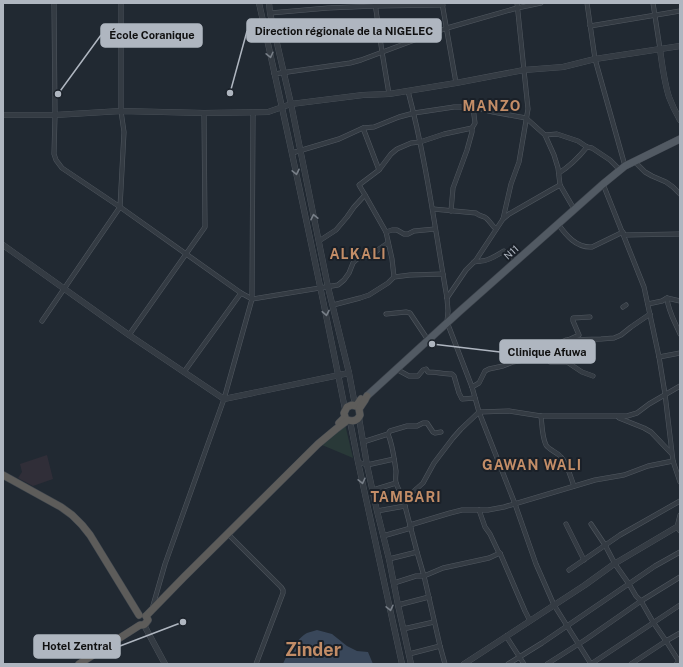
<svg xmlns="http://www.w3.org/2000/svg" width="683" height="667" viewBox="0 0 683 667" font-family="'Public Sans',sans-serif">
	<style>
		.medical { fill: #302e38 }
		.green { fill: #293938 }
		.water { fill: #39475a }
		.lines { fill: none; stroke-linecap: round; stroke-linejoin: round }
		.minor-casing { stroke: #525961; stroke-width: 5 }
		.tertiary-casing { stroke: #525961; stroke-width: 6 }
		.primary-casing { stroke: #3e444d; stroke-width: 8 }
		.trunk-casing { stroke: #3f464e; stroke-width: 8 }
		.minor { stroke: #343b43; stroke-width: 4 }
		.tertiary { stroke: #343b43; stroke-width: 5.5 }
		.primary { stroke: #525a63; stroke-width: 7 }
		.trunk { stroke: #5d5c5a; stroke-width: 7 }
		.oneway { stroke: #787f88 }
		.labels { text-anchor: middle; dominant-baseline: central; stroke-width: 4; stroke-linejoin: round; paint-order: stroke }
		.street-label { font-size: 10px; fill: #afb6c0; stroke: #1a2028 }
		.district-label { font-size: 14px; font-weight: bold; letter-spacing: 1px; fill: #c38d67; stroke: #1a2028 }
		.town-label { font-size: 18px; font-weight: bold; fill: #c38d67; stroke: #1a2028 }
		.leader { fill: none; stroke: #afb6c0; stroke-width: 1.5 }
		.callout-dot { fill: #afb6c0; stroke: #1a2028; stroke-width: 1.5 }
		.callout { fill: #afb6c0; stroke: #afb6c0; stroke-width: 1.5 }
		.callout-label { font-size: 11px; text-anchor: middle; font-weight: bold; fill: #111 }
	</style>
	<rect width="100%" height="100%" fill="#212932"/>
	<polygon class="medical" points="47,455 53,479 33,486 18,478 22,472 20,464"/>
	<polygon class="green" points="345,424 353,458 322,445"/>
	<path class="water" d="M317,630L332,634L347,646L357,651L368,652L373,664H283C287,654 298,638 307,633C310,632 314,631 317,630Z"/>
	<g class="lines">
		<defs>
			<g id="minor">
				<polyline points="54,3 55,115 54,154 56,160 62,168 120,207 241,293 252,299 338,285 344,280 349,273 353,263 357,259 373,254 379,249 388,243"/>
				<polyline points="375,3 382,52 389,94"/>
				<polyline points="442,3 456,83"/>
				<polyline points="587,3 595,59 625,166"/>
				<polyline points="653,3 660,49"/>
				<polyline points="270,13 328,8 375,6 443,5"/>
				<polyline points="590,26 680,11"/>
				<polyline points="274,74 350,63 361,60 447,28 517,8 541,3"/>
				<path d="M408,91C426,159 435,229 447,298L448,311L447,322L472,387L479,412L515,504L536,564L554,605L591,664"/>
				<polyline points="363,128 379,170"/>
				<polyline points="545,135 557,134 578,141 587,147 592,148 610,160 620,170"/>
				<polyline points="292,153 339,139 363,128 374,127 399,117 414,113 454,107 473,107 493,112 526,118 545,135 554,155 558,168 560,185 574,209"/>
				<polyline points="634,161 645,172 652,176 666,182 673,187 680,194"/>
				<path d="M559,173C570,166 579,157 587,147"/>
				<polyline points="603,184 644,287 659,357 665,394 672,453 673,461 680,482"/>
				<polyline points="365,195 386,232 392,230 397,230 404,234 408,234 414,231 435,229"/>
				<path d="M433,209L476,213C479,216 483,216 486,218C490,221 492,226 496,229"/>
				<polyline points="451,211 453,188 467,150 472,132 472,128"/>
				<polyline points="503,219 509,214 551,190 560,185"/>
				<path d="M558,224C566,235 576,248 592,247L623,232"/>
				<polyline points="386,232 392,259 394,277"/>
				<polyline points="624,235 680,234"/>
				<polyline points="319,241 336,230 347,217 354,207 365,195 359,185 379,170 391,154 397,149 411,143 420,142 444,134 472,128 475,123 473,107"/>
				<path d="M474,262C476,261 479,262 481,261C489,261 497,255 504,251L515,261"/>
				<polyline points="447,298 466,270 476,260 503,219 511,184 519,162 528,109 517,3"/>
				<path d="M667,298C668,311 675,322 680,334"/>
				<polyline points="648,304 662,301 667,298 680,301"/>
				<polyline points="333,305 360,298 369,295 388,283 394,277 410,275 443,274"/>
				<polyline points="623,307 626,305"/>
				<polyline points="386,314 406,312 410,313 428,340"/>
				<polyline points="42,321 120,207 124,132 121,111 121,3"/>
				<polyline points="129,335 205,227 204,113"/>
				<polyline points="568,340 579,335 573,321 573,318 590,317"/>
				<polyline points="543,351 549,358 550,362 567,362 582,372 593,376"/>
				<polyline points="659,357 680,353"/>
				<path d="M396,369L409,376H418L423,370L426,369L428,372C436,372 444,374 452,374L454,376L459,393L462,399L475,398"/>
				<polyline points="184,372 241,293"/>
				<polyline points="472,387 479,383 485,371 489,369 503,366 513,362 524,360 566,340 601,339 614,338 621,335 631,327 650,314"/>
				<path d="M541,416C542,424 542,437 546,445C549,450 557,452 561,457C568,465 570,476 574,486"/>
				<polyline points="619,418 644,428 651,432 671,453"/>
				<path d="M388,434C393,446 394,458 396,471C396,475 395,479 396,483C399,492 404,497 405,506L417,552L424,576L440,646L445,664"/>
				<polyline points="363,442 388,434 390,431 407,426 417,426 423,423 427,423 433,432 435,433 441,432"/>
				<polyline points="358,462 367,465 394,459"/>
				<polyline points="373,490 396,483"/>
				<polyline points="404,500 423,483 434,463 453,438 461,429 479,412 509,411 541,416 627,416 637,413 649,404 680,386"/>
				<polyline points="479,510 485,527 490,534 499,553 500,553 525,611 530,621"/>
				<polyline points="377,511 405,506"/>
				<polyline points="680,515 677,527 680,531"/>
				<polyline points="566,524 584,560"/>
				<polyline points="591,524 605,545 615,564 629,584 636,596 641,601 653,622 666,641 680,663"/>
				<polyline points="410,525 450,513 462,510 488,510 504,507 595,480 624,475 648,466 673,461"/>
				<polyline points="228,534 281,587 283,590 283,593 256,664"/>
				<polyline points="383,536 411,528"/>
				<polyline points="389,559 417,552"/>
				<polyline points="569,570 620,535 680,501"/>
				<polyline points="394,583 416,576 424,576 443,568 489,558 500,553"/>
				<polyline points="398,605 429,597"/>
				<polyline points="152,609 165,564 224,399 252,299 253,113"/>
				<polyline points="403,629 434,622"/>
				<polyline points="506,636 524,664"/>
				<polyline points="409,654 440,646"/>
				<polyline points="508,664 542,643 655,566 680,552"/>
				<polyline points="547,664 585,640 641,601 680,577"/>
				<polyline points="591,664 680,605"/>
				<polyline points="631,664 666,641 680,633"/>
			</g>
			<g id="tertiary">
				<path d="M259,3C289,138 318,273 345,409"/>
				<polyline points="269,3 270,13 291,104 328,287 349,373 355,405"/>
				<path d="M660,49C662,65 664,81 669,97C672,105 676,113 680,120"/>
				<polyline points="3,115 55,115 121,111 204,113 268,112 291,104 363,95 389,94 456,83 524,70 563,67 595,59 680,46"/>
				<polyline points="3,245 129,335 224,399 349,373"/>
				<polyline points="359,418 367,465 377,511 389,559 398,605 411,664"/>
				<polyline points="350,421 358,462 402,664"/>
				<polyline points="144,625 165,664"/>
				<polyline points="464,664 585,585 614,564 680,525"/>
				<polyline points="677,664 680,662"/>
			</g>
			<polyline id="primary" points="367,396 460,311 603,184 625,166 680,139"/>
			<g id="trunk">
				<polyline points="339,423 345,417 344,413 347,407 352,405 356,406 361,399"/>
				<polyline points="3,475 61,507 72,515 82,525 90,535 139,615"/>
				<path d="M146,616L184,577L318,444L336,429L348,420C354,422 358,420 360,415L359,409L365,400L367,396"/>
				<polyline points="79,664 140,625 143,625 145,624 148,620 146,616"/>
			</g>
		</defs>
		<use href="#minor" class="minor-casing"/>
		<use href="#tertiary" class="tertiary-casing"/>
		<use href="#primary" class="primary-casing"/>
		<use href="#trunk" class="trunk-casing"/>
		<use href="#minor" class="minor"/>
		<use href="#tertiary" class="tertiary"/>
		<use href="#primary" class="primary"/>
		<use href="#trunk" class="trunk"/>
	</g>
	<defs><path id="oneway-chevron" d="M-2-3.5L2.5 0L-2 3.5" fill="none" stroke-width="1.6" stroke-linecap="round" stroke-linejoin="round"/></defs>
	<g class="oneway">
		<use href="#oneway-chevron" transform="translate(270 55) rotate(77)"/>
		<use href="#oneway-chevron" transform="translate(296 172) rotate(78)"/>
		<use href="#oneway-chevron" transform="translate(314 217) rotate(-102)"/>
		<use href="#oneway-chevron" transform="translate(326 313) rotate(79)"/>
		<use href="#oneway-chevron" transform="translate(362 481) rotate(77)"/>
		<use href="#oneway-chevron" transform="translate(390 608) rotate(77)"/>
	</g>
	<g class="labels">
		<g class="street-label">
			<text transform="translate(511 252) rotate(-42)">N11</text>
		</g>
		<g class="district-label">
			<text x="492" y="106">MANZO</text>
			<text x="358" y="254">ALKALI</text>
			<text x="532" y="465">GAWAN WALI</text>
			<text x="406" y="497">TAMBARI</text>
		</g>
		<g class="town-label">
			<text x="313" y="649">Zinder</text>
		</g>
	</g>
	<path class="leader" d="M230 93L247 31M58 94L101 35M432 344L500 352M183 622L120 646"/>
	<g class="callout-dot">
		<circle cx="230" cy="93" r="4"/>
		<circle cx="58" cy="94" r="4"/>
		<circle cx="432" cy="344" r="4"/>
		<circle cx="183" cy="622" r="4"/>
	</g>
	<g class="callout">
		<rect x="247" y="19" width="194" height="23" rx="4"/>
		<rect x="101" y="24" width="101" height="23" rx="4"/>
		<rect x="500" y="340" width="95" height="23" rx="4"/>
		<rect x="34" y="635" width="86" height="23" rx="4"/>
	</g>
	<g class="callout-label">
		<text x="344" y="35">Direction régionale de la NIGELEC</text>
		<text x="152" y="39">École Coranique</text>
		<text x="547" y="356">Clinique Afuwa</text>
		<text x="77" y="650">Hotel Zentral</text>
	</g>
	<rect width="683" height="667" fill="none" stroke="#afb6c0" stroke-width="8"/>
</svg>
